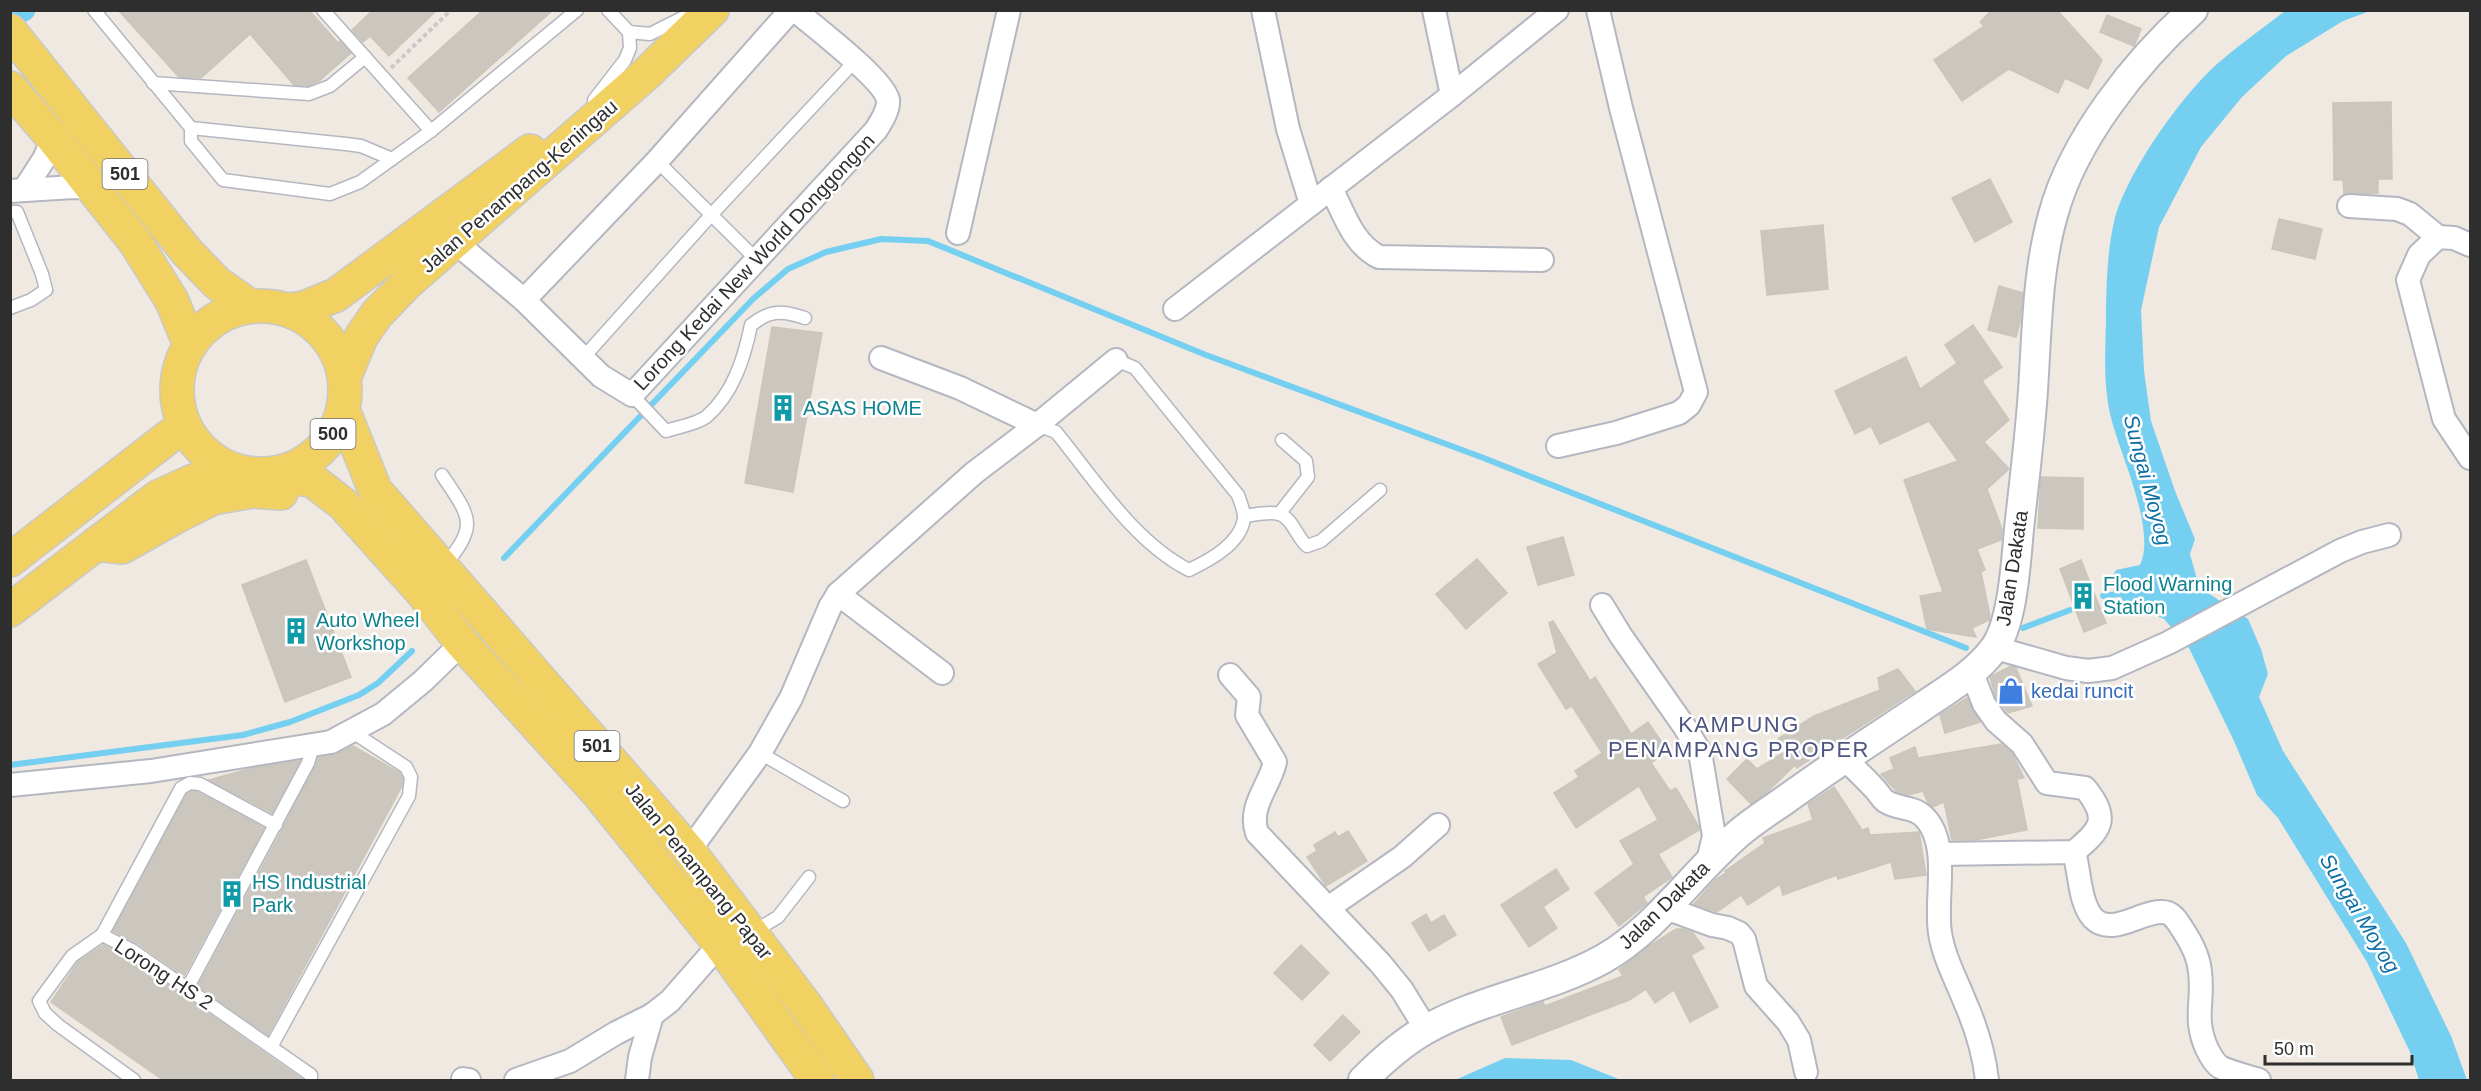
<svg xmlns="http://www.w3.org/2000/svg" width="2481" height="1091" viewBox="0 0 2481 1091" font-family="Helvetica,sans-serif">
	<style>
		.water { fill: #75cff0 }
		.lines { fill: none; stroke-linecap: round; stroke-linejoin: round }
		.stream { stroke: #75cff0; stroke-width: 6 }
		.canal { stroke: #75cff0; stroke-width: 21 }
		.building { fill: #cbc7bf; stroke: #cbc5ba; stroke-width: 1.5 }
		.service-casing { stroke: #b4b7c1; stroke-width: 15 }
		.minor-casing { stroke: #b4b7c1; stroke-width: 26 }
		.tertiary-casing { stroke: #b4b7c1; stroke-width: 32 }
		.primary-casing { stroke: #c9c9c9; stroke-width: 36 }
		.path { stroke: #c9c9c9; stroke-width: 4; stroke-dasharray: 4.5 3; stroke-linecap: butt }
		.service { stroke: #fff; stroke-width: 12 }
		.minor { stroke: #fff; stroke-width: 22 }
		.tertiary { stroke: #fff; stroke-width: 28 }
		.primary { stroke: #f2d163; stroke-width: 33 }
		.labels { text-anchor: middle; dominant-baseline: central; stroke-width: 5; stroke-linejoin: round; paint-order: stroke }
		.shield { fill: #fff; stroke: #6d6d6d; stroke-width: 1.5 }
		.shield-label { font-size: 18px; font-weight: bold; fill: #2e2e2e }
		.street-label { font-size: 20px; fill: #2e2e2e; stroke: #fff }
		.culture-label { font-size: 20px; fill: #0d838f; stroke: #fff; text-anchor: start }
		.shop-label { font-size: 20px; fill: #366cbe; stroke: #fff; text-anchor: start }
		.water-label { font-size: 21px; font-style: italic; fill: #0d6fa3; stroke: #fff }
		.quarter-label { font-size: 22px; letter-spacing: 1.5px; fill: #4d5680; stroke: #fff }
	</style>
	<rect width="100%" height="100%" fill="#efe9e1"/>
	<g class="water">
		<path d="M2285,11H2370L2343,21L2286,56L2242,97L2201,147L2159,227L2141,310L2144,371L2151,421L2175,491L2195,539L2190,554L2196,576L2208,593L2248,619L2261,649L2268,674L2259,697L2283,751L2406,943L2451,1036L2467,1080H2419L2410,1052L2367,962L2278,818L2257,795L2234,741L2189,648L2164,619L2123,601L2111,579L2116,570L2140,565C2156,532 2123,460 2113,425C2103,392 2105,356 2106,322C2106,292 2107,251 2114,222C2125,175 2181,96 2217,64C2239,45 2263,28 2285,11Z"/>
		<polygon points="1505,1058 1571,1060 1621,1080 1455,1080"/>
	</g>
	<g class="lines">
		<g class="stream">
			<polyline points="504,558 753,299 788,269 826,252 881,239 928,241 1206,355 1481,457 1966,648"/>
			<polyline points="2103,596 2127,593"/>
			<polyline points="2023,628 2070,610"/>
			<polyline points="10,765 243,735 290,722 359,695 378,683 412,651"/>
		</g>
		<polyline class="canal" points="22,12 25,10"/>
	</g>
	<g class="building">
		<polygon points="118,10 309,10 338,43 340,41 351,53 319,81 308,86 294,85 250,34 201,78 179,77"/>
		<polygon points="373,10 437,10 389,56 370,36 363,42 352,30"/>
		<polygon points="483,10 553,10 439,112 408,78"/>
		<polygon points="1992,10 2057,10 2102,60 2088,89 2065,78 2058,93 2009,69 1962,101 1934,60 1984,26 1980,22"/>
		<polygon points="2107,15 2141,29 2134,46 2100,32"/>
		<polygon points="2391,102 2392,179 2378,179 2378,193 2344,194 2343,180 2334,180 2333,103"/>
		<polygon points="1990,179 2012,222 1975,242 1952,198"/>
		<polygon points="2279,219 2322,229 2315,259 2272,249"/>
		<polygon points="1823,225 1828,289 1767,295 1761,231"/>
		<polygon points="1999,286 2023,293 2020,322 2016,337 1988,330"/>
		<polygon points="1973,325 2002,367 1982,381 2009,420 1984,442 2009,469 1987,489 2002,529 2001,540 1977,549 1985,570 1981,572 1990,616 1989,620 1972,628 1976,637 1927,629 1920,596 1943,592 1904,480 1958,461 1929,421 1880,444 1871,426 1855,434 1835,391 1906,357 1920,389 1957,363 1945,345"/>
		<polygon points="772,327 822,333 793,492 745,483"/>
		<polygon points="2041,477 2083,478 2083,529 2038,528"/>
		<polygon points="1563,537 1574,575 1538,585 1527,547"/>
		<polygon points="1477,559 1507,593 1466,629 1436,594"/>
		<polygon points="306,560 351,677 285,702 242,585"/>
		<polygon points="2081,560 2106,623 2084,632 2060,569"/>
		<polygon points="1553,621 1590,681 1595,677 1631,734 1648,722 1668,751 1651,763 1670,791 1676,788 1699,827 1699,830 1658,854 1672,877 1643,897 1647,903 1619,926 1595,893 1634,864 1620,841 1658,820 1639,786 1576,828 1554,793 1579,777 1575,771 1602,753 1572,706 1566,709 1538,664 1557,653 1549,623"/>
		<polygon points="2011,666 2016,668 2032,706 2008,713 1996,698 1990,677"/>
		<polygon points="1898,669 1915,691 1797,768 1795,765 1766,793 1751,804 1727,779 1747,759 1757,769 1786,751 1778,739 1814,716 1880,690 1878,678"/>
		<polygon points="1967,698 1980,722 1945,733 1940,715"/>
		<polygon points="2001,744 2012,753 2024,778 2017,779 2027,830 1975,840 1952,840 1944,802 1933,807 1928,803 1923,791 1908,795 1897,792 1881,774 1894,769 1890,758 1915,747 1918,758"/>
		<polygon points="353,746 400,773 403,779 402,786 268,1035 198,986 283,828 318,758 337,754"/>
		<polygon points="300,761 272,813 209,780 252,768"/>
		<polygon points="1834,787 1862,830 1868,828 1870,835 1919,832 1926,875 1895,879 1891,862 1838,879 1837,875 1783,895 1780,884 1748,905 1741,895 1717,912 1694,904 1715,880 1726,873 1725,871 1765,843 1763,838 1813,820 1808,804"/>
		<polygon points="192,791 198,792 264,828 184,976 137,943 113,931 187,794"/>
		<polygon points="1348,831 1367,861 1326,886 1307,857 1317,851 1314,845 1335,832 1338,837"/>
		<polygon points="1556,869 1569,889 1543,907 1557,928 1529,947 1501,905"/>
		<polygon points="1426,914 1431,923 1444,915 1456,935 1429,951 1412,923"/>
		<polygon points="1676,929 1683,929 1693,933 1704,948 1691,955 1718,1007 1690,1022 1674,990 1655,1003 1646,989 1629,1000 1512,1045 1501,1017 1543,1002 1545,1006 1623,976 1619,970 1651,945"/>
		<polygon points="103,945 128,957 303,1080 163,1080 51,1002 78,962"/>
		<polygon points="1301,945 1329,973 1302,1000 1274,973"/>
		<polygon points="1343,1015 1360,1032 1330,1061 1314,1045"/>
	</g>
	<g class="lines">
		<defs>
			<g id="service">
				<polyline points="94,10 191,128 191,141 223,180 330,194 360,182 431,131 577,10"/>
				<polyline points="323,10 431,131"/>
				<polyline points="608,10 629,32 650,34 684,17"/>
				<polyline points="153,83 309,94 330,86 365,57"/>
				<polyline points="594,100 625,60 630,48 629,32"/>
				<polyline points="191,128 346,144 361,146 392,159"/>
				<polyline points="657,161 756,259"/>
				<polyline points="10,212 17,212 42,274 46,290 31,300 10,308"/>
				<polyline points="583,358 712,214 855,61"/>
				<path d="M632,395L666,431C678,427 697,424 706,417C733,394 744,359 751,325C770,310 782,310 805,318"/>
				<path d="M1037,425L1056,432C1095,480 1134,542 1189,570C1210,560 1240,544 1244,519C1245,511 1240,502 1238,495L1135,368L1116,360"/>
				<path d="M442,475C471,518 479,525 443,567"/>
				<polyline points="1279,514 1308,477 1306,461 1282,440"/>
				<path d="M1244,516C1254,515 1269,511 1279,514C1292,517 1297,538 1307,546L1321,541L1380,490"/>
				<polyline points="760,753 843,801"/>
				<polyline points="753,932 778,917 809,877"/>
				<polyline points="102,935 181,788 190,783 200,784 276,825"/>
				<polyline points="102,935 132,950 311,1075 311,1080"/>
				<polyline points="102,935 72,956 39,1001 45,1013 58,1025 134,1080"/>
				<polyline points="188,987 308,763 313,746"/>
				<polyline points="271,1047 409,796 411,777 406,767 351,731"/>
			</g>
			<g id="minor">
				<polyline points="1263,10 1288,129 1311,204"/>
				<polyline points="1434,10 1452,95"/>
				<path d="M1331,188C1344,214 1353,244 1379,257L1542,260"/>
				<polyline points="24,190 44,159 53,138"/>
				<polyline points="10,191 73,187 94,188"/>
				<polyline points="2349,206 2397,209 2410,214 2438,237"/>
				<polyline points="958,233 1009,10"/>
				<path d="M455,242L524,300L601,376L632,395L876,130C881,122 889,110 888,100C884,79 813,26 795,10"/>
				<polyline points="2470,245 2454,238 2438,237 2419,255 2408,280 2444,419 2470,458"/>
				<polyline points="524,300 657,161 791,10"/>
				<polyline points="1175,309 1452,95 1557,10"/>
				<polyline points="881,358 960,388 1037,425"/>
				<polyline points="1558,446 1616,433 1679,413 1689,405 1696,392 1621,108 1598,10"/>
				<polyline points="838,594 942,673"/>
				<polyline points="1602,605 1621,636 1684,726 1700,752 1714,836 1708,861"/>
				<polyline points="1996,648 2066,668 2088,671 2112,668 2168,643 2340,551 2362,542 2389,535"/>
				<path d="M1230,675L1249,697L1247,715L1275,762C1269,788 1248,806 1257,833L1380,963L1402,990L1426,1029"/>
				<path d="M1844,758C1854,768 1864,777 1873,787C1878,791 1880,797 1885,801C1902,812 1918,803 1931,826C1948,855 1935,900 1940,933C1944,958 1956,979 1965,1002C1976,1027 1984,1053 1987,1080"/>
				<polyline points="10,785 151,771 331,742 383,714 423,681 462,643"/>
				<polyline points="689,851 760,753 791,698 830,607 838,594 974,473 1037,425 1116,360"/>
				<path d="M2074,852C2080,872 2079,902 2093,918C2113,939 2146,906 2168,913C2175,916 2179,924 2183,930C2191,942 2199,958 2200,972C2204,1002 2193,1018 2207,1049C2210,1055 2214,1063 2220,1067C2232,1073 2247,1076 2259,1080"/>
				<path d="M1940,854L2074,852C2100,830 2111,820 2085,788L2047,783L2022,744L1996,721L1984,704L1972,673"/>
				<polyline points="1328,908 1402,857 1438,825"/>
				<polyline points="1666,908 1712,925 1728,928 1739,933 1744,939 1756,986 1788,1022 1799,1040 1806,1072"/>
				<polyline points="463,1079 469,1080"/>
				<polyline points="516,1080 570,1061 616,1033 652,1015"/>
				<polyline points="637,1080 640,1057 652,1015 670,1001 720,944"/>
			</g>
			<path id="tertiary" d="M1363,1080C1382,1061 1402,1043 1425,1030C1481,998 1547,990 1603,959C1656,929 1692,874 1738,834C1752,822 1769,811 1785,800C1829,768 1874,739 1919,709C1945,691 1974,675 1993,650C2013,625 2016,561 2019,529C2024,483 2030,436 2033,390C2037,331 2037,271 2053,215C2073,140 2136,61 2193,10"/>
			<g id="primary">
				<polyline points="10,31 187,252 217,283 250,306"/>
				<polyline points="10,88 53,138 136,243 172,301 190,345"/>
				<circle cx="261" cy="390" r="84"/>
				<polyline points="288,310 304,308 336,295 530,151"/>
				<polyline points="345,376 361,337 377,314 407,283 646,74 712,10"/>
				<polyline points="343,410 375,490 689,851 806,1006 857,1080"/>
				<polyline points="260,474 312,480 343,504 422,592 462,643 598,793 720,944 817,1080"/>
				<polyline points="96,544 122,547 175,517 213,498 252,491 281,493"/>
				<polyline points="10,560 184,425"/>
				<polyline points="10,610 158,497 193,481 241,474"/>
			</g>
		</defs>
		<use href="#service" class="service-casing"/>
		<use href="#minor" class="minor-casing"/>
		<use href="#tertiary" class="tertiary-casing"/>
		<use href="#primary" class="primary-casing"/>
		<polyline class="path" points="391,68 451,10"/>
		<use href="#service" class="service"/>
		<use href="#minor" class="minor"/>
		<use href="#tertiary" class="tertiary"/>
		<use href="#primary" class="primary"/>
	</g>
	<defs>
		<symbol id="building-bare" viewBox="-9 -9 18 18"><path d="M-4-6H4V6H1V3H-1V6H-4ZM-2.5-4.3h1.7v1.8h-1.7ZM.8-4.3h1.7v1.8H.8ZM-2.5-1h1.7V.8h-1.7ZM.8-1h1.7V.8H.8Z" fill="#0f9aa8" stroke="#fff" stroke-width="2.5" paint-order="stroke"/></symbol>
		<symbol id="shop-bare" viewBox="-9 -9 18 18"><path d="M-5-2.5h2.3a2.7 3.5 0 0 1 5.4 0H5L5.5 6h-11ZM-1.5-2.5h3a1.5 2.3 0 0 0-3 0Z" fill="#3f7fe0" stroke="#fff" stroke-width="2.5" paint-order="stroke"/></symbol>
	</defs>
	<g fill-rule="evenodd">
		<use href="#building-bare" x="764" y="389" width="38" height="38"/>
		<use href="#building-bare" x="2064" y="577" width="38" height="38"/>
		<use href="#building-bare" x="277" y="612" width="38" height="38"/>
		<use href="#shop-bare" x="1992" y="672" width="38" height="38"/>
		<use href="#building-bare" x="213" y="875" width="38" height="38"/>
	</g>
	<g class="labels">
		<g class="shield">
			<rect x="102.5" y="159" width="45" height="30" rx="4.5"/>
			<rect x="310.5" y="419" width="45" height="30" rx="4.5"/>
			<rect x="574.5" y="731" width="45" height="30" rx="4.5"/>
		</g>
		<g class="shield-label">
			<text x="125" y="174">501</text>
			<text x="333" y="434">500</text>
			<text x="597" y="746">501</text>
		</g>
		<g class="street-label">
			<text transform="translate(519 186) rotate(-41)">Jalan Penampang-Keningau</text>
			<text transform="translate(754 262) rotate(-47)">Lorong Kedai New World Donggongon</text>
			<text transform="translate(2012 568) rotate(-81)">Jalan Dakata</text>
			<text transform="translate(699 871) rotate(51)">Jalan Penampang Papar</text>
			<text transform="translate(1664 905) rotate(-44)">Jalan Dakata</text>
			<text transform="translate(164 974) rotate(33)">Lorong HS 2</text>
		</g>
		<g class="culture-label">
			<text x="803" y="408">ASAS HOME</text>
			<text x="2103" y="584">Flood Warning<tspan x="2103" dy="23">Station</tspan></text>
			<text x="316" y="620">Auto Wheel<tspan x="316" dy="23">Workshop</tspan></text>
			<text x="252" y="882">HS Industrial<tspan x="252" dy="23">Park</tspan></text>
		</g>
		<g class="shop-label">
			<text x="2031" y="691">kedai runcit</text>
		</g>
		<g class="water-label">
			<text transform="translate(2148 480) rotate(75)">Sungai Moyog</text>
			<text transform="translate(2360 913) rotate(59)">Sungai Moyog</text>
		</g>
		<g class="quarter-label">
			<text x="1739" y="724">KAMPUNG<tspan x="1739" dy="25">PENAMPANG PROPER</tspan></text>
		</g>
	</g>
	<rect width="2481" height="1091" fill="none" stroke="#2e2e2e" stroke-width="24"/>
	<path d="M2265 1055v9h147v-9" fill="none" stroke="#2e2e2e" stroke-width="3"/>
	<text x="2274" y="1055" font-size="18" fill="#2e2e2e" stroke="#ffffff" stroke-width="4.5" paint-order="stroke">50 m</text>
</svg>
